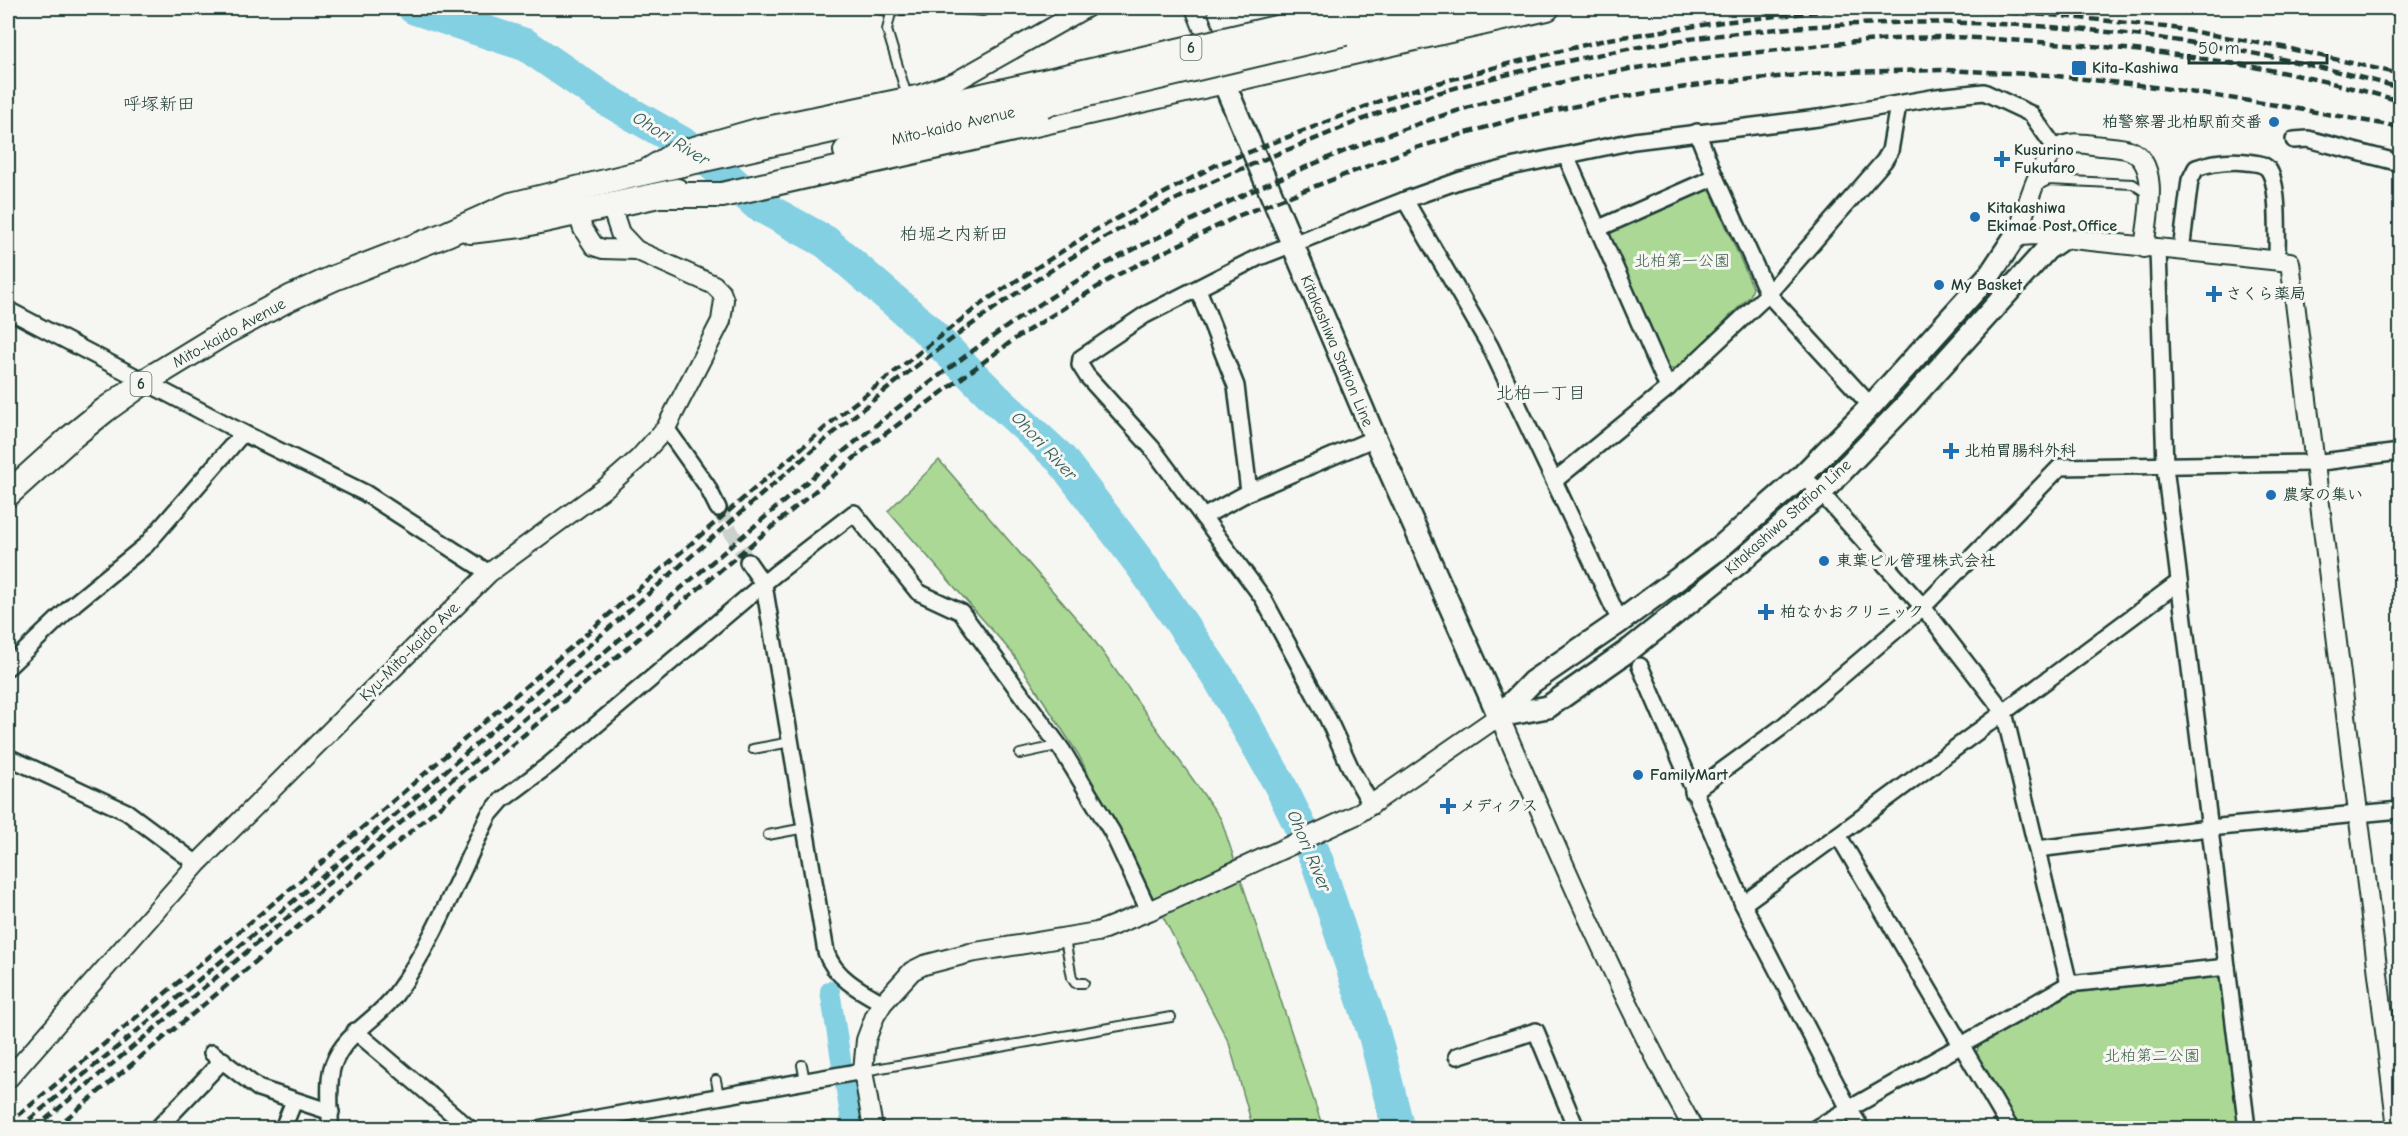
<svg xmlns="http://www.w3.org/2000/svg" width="2408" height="1136" viewBox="0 0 2408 1136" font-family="'Comic Neue','Klee One',sans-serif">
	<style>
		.green { fill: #acd896; stroke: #668a65; stroke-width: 1.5 }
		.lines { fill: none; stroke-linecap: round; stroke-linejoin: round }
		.canal { stroke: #83d0e2; stroke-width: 20 }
		.river { stroke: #83d0e2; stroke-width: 33 }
		.minor-tunnel { stroke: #cbd1cc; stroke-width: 15; stroke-dasharray: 15 8; stroke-linecap: butt }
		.service-casing { stroke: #1f3d34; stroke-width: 12 }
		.minor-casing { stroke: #1f3d34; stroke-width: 20 }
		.tertiary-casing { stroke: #1f3d34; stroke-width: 22 }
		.secondary-casing { stroke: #1f3d34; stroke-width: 26 }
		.trunk-casing { stroke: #1f3d34; stroke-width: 28 }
		.service { stroke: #f6f6f2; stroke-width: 8 }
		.minor { stroke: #f6f6f2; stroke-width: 15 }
		.tertiary { stroke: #f6f6f2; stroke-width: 18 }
		.secondary { stroke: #f6f6f2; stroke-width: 21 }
		.trunk { stroke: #f6f6f2; stroke-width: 24 }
		.rail { stroke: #1f3d34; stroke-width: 4.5; stroke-dasharray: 9 4.5; stroke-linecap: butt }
		.trunk-bridge-casing { stroke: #1f3d34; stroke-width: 28; stroke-linecap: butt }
		.trunk-bridge { stroke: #f6f6f2; stroke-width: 24 }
		.poi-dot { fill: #1f6fb2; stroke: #f6f6f2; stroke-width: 2 }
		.labels { text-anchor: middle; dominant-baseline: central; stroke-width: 6; stroke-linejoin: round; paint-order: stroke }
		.shield { fill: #f6f6f2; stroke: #60746d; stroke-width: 1.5 }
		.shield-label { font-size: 15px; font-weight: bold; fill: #1f3d34 }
		.poi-label { font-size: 16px; font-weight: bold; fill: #1f3d34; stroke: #f6f6f2; text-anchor: start }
		.street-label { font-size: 16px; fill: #1f3d34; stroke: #f6f6f2 }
		.park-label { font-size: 16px; fill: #3b5c48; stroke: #f6f6f2 }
		.neighbourhood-label { font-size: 18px; fill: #1f3d34; stroke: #f6f6f2 }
		.water-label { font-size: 18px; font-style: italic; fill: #335a57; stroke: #f6f6f2 }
	</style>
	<rect width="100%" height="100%" fill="#f6f6f2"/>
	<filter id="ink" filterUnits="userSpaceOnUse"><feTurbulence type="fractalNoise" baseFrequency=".0167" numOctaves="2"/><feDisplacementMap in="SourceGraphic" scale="12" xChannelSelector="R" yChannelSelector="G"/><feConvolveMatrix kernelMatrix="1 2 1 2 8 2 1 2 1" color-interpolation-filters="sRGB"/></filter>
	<g filter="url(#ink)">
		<g class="green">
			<polygon points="1704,188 1711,192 1753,288 1750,296 1676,370 1668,368 1610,235 1614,227"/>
			<polygon points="939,460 1089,633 1221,819 1323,1128 1253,1128 1229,1043 1078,754 1013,654 888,511"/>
			<polygon points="2214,976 2220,980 2239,1128 2019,1128 1976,1054 1979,1045 2072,993"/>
		</g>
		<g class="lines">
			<polyline class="canal" points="830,991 852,1128"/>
			<polyline class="river" points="414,8 526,45 600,96 700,153 757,204 826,242 922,325 998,401 1061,459 1142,566 1219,678 1279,783 1317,861 1375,1037 1398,1128"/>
			<polyline class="minor-tunnel" points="718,508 748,562"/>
			<defs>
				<g id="service">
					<polyline points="873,8 891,12 916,8"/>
					<polyline points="892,8 887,30 907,96"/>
					<polyline points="950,8 983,11 991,8"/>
					<polyline points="2039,185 2049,180 2133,184 2148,194"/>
					<polyline points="753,749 791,742"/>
					<polyline points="1020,754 1052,747 1058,744"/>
					<polyline points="768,835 805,828"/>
					<polyline points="1065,939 1072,978 1075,983 1084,983"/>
					<polyline points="802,1065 805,1081"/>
					<polyline points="864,1071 1171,1017"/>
					<polyline points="716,1080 719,1096"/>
				</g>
				<g id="minor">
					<polyline points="1697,132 1715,177 1768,294 1871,406"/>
					<polyline points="2294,140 2308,139 2400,163"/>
					<polyline points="1566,156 1668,388"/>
					<polyline points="1405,200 1490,346 1554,481 1668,388 1768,294 1884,161 1890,151 1898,105"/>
					<polyline points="1597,229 1715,177"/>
					<polyline points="2158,249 2165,467 2247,1128"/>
					<path d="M2181,251L2190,180L2196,168C2213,162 2229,160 2246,162C2254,163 2263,163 2268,169C2280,184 2277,239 2277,261"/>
					<polyline points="1198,289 1236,386 1249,492"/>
					<polyline points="8,310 243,433 365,493 489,573"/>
					<polyline points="666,428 707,486 718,508"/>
					<polyline points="1802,476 1821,493 1923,607 2004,712 1838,835"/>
					<polyline points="1554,481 1615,611"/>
					<polyline points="1203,517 1249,492 1375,438"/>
					<path d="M748,562L764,585L826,952C834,977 861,991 883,1003"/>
					<polyline points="2179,582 2004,712 2069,984 2227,967"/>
					<polyline points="1640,666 1743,904 1838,835 2010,1128"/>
					<polyline points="8,667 75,603 146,545 243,433"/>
					<polyline points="8,757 127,812 197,864"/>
					<polyline points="1693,792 1782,727 1923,607 2060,467 2314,463 2400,452"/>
					<polyline points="1372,806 1352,771 1328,719 1263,598 1152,448 1087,376 1080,365 1081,358 1145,315 1257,258 1405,200 1461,180 1515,166 1634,141 1818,118 1937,97 1984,92 2031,114 2056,149"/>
					<polyline points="2037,849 2209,828 2400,810"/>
					<polyline points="1743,904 1849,1109 2069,984"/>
					<polyline points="355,1031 469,1128"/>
					<polyline points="212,1053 258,1088 331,1112"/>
					<polyline points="1457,1056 1536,1031 1576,1128"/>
					<polyline points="158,1128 223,1060"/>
					<polyline points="283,1128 294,1101"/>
					<path d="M330,1128C331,1110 327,1081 333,1065C345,1032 378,1020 396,994C434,941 460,873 489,815L502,800L550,764L775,574L854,513L918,592L961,612L1062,750L1112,832L1149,911"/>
					<polyline points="542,1128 863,1071"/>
					<polyline points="1816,1128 1849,1109 1861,1128"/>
				</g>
				<g id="tertiary">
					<polyline points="1195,8 1214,56"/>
					<polyline points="647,168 673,152 757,128 921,94 955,82 1086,8"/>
					<polyline points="611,206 620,233 636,250"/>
					<path d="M2018,232C2026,210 2037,164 2057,149C2070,139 2087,145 2102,146C2110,147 2121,147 2129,150C2162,162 2147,221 2144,248"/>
					<polyline points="2014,240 2021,236 2034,235 2290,262 2397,1128"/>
					<polyline points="8,1079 197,864 489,573 605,488 638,459 666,428 721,321 724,300 721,292 714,285 636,250 603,249 594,246 583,229 573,201"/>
					<path d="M873,1128L863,1071L866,1040L875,1016L883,1003L912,971L924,965L970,953L1097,932L1149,911L1356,815L1499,716C1560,856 1619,995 1693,1128"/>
				</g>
				<g id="secondary">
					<polyline points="1224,83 1375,438 1499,716"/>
					<polyline points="1499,716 1548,707 1632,648 1741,561 1821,493 1907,404 2047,249 2063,238"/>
					<polyline points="1499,716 1532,682 1618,623 1717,550 1802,476 1871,406 1991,273 2018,232"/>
				</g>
				<g id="trunk">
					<polyline points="1341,13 1365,8"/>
					<polyline points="1345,33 1457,8"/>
					<polyline points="846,151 1045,104"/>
					<polyline points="661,195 722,195 1547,8"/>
					<polyline points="470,231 521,225 677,191"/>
					<polyline points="8,494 69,439 105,410 144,382 224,333 290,298 334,278 447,234 511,205 638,174 1040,83"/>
				</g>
			</defs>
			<use href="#service" class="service-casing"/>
			<use href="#minor" class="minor-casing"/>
			<use href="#tertiary" class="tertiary-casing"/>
			<use href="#secondary" class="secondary-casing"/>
			<use href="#trunk" class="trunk-casing"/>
			<use href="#service" class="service"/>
			<use href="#minor" class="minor"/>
			<use href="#tertiary" class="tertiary"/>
			<use href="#secondary" class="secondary"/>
			<use href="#trunk" class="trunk"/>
			<g class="rail">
				<polyline points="8,1124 312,871 841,414 985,301 1092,232 1216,165 1398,94 1504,65 1609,39 1722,22 1833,10 1949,9 2062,16 2173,28 2282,47 2400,74"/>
				<path d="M19,1128C118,1046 218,965 316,882C415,799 511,713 608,629C764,494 916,349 1094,244C1161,204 1232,171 1305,143C1335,131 1364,118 1395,107C1451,87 1510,73 1568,61C1841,1 2131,12 2400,88"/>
				<path d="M35,1128C249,951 460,772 674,594C813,478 949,354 1107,263C1131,250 1156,239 1180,226C1286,172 1396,127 1510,95C1588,74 1670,61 1751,53C1815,46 1878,38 1942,37C1974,37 2006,40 2037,42C2159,49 2283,67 2400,101"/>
				<polyline points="55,1128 336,895 552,711 870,445 1019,336 1115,276 1240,215 1412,149 1521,117 1621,97 1719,82 1836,72 1946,70 2049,75 2163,88 2276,105 2400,127"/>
			</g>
			<defs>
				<g id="trunk-bridge">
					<polyline points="1040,83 1341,13"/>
					<polyline points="1045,104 1345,33"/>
				</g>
			</defs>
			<use href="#trunk-bridge" class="trunk-bridge-casing"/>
			<use href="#trunk-bridge" class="trunk-bridge"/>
		</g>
	</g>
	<g class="poi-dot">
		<rect x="2071" y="60" width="16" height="16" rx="3"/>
		<circle cx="2274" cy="122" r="6"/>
		<path d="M1999 150h6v6h6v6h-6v6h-6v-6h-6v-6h6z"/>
		<circle cx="1975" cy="217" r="6"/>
		<circle cx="1939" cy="285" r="6"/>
		<path d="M2211 285h6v6h6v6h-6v6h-6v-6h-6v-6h6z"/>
		<path d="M1948 442h6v6h6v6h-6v6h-6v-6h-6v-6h6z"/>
		<circle cx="2271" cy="495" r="6"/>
		<circle cx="1824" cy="561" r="6"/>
		<path d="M1763 603h6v6h6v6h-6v6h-6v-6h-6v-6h6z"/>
		<circle cx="1638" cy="775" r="6"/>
		<path d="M1445 797h6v6h6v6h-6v6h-6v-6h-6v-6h6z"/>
	</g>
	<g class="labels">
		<g class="shield">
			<rect x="1180.5" y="36" width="21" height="24" rx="4.5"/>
			<rect x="130.5" y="372" width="21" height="24" rx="4.5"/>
		</g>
		<g class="shield-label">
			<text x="1191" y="48">6</text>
			<text x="141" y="384">6</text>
		</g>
		<g class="poi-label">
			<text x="2092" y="68">Kita-Kashiwa</text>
			<text x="2262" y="122" text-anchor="end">柏警察署北柏駅前交番</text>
			<text x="2014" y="150">Kusurino<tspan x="2014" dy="18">Fukutaro</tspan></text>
			<text x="1987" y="208">Kitakashiwa<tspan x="1987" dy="18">Ekimae Post Office</tspan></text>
			<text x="1951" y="285">My Basket</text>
			<text x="2226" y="294">さくら薬局</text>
			<text x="1964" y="451">北柏胃腸科外科</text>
			<text x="2283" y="495">農家の集い</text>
			<text x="1836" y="561">東葉ビル管理株式会社</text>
			<text x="1780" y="612">柏なかおクリニック</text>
			<text x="1650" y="775">FamilyMart</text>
			<text x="1460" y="806">メディクス</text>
		</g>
		<g class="street-label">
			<text transform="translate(953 126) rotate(-13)">Mito-kaido Avenue</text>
			<text transform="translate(229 333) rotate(-29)">Mito-kaido Avenue</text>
			<text transform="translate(1337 351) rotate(67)">Kitakashiwa Station Line</text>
			<text transform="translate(1788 517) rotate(-42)">Kitakashiwa Station Line</text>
			<text transform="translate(410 651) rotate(-45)">Kyu-Mito-kaido Ave.</text>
		</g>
		<g class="park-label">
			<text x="1682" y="261">北柏第一公園</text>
			<text x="2152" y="1056">北柏第二公園</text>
		</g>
		<g class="neighbourhood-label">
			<text x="159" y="104">呼塚新田</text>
			<text x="954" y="234">柏堀之内新田</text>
			<text x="1541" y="393">北柏一丁目</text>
		</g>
		<g class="water-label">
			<text transform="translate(671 139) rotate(32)">Ohori River</text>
			<text transform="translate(1044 446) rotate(47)">Ohori River</text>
			<text transform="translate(1309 851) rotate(67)">Ohori River</text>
		</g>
	</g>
	<rect width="2408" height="1136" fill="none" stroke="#f6f6f2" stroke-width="30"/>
	<rect x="15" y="15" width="2378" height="1106" fill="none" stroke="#1f3d34" stroke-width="2" filter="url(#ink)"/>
	<path d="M2189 54v9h138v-9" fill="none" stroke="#1f3d34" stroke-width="3"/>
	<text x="2198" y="54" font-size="18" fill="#1f3d34" stroke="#f6f6f2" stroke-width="4.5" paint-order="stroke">50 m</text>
</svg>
